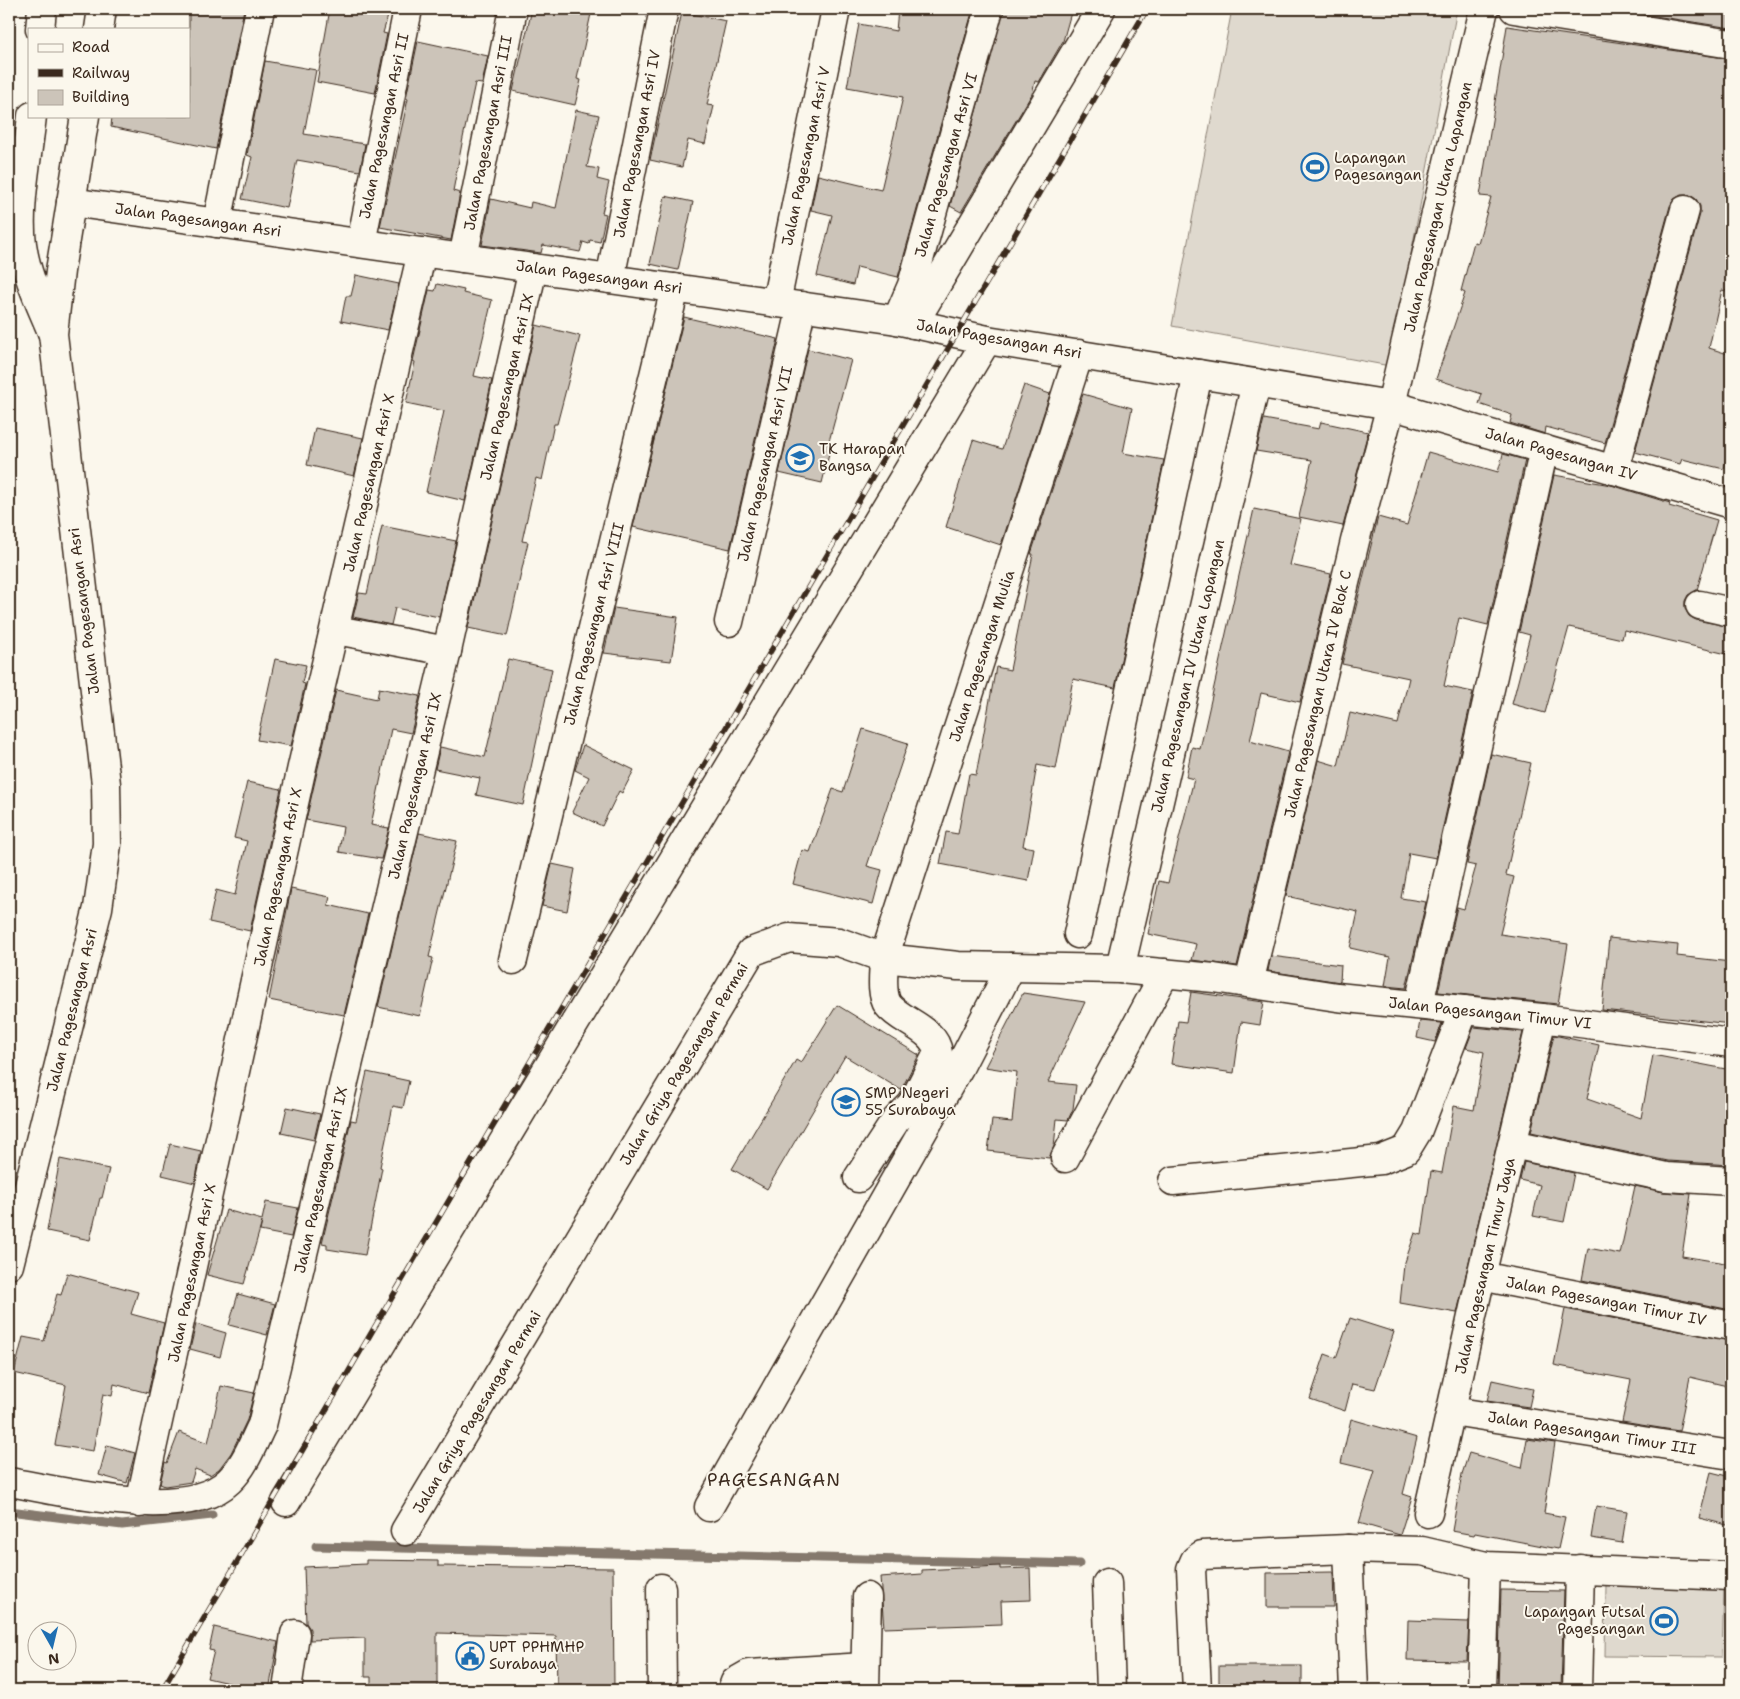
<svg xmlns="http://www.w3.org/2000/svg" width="1740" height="1699" viewBox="0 0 1740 1699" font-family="'Shantell Sans',sans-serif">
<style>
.pitch{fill:#dfd9ce;stroke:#8d8276}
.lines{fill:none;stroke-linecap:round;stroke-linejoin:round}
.stream{stroke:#85796d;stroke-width:9}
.building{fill:#ccc4b9;stroke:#3b2a1e}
.minor-casing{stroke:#3b2a1e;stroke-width:31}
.minor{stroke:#fbf7ec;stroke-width:28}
.rail-casing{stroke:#3b2a1e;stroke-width:5.5}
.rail{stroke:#fbf7ec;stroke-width:4;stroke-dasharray:11;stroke-linecap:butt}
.labels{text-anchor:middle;stroke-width:4;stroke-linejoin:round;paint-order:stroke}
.street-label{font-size:15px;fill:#3b2a1e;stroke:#fbf7ec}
.poi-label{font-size:15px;fill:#3b2a1e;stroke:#fbf7ec;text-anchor:start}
.quarter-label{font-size:18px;letter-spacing:1px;fill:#3b2a1e;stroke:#fbf7ec}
</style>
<rect width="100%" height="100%" fill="#fbf7ec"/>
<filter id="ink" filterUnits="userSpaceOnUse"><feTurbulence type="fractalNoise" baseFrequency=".02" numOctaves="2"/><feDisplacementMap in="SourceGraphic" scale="10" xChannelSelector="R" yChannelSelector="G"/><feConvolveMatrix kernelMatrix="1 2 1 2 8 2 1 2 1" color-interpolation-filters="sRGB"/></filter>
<g filter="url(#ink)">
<g class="pitch">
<path d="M 1232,9 L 1457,9 L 1390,366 L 1172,326 Z"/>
<path d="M 1606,1584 L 1724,1586 L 1722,1657 L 1605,1656 Z"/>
</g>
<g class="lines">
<g class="stream">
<path d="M 9,1511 L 122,1525 L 212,1515"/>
<path d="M 316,1546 L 1079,1564"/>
</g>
</g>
<g class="building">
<path d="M 189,9 L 244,9 L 216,149 L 111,127 L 112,116 L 189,116 Z"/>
<path d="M 330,9 L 390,9 L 383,33 L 387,34 L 375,93 L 317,82 Z"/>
<path d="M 532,9 L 592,9 L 577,79 L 581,80 L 575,105 L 513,91 Z"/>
<path d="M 898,9 L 973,9 L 898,277 L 857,267 L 853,285 L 817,276 L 832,215 L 811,210 L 818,175 L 881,190 L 903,97 L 847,87 L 859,24 L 896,31 Z"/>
<path d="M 1004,9 L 1072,9 L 1063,41 L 1039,82 L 1035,81 L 1032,94 L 961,212 L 950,206 Z"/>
<path d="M 1611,9 L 1731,9 L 1731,28 Z"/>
<path d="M 682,12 L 726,21 L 707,105 L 714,106 L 705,144 L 688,140 L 682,167 L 650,160 Z"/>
<path d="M 1507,26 L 1731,59 L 1731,292 L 1722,290 L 1709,348 L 1731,355 L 1731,438 L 1724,469 L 1682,459 L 1680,464 L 1635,452 L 1700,214 L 1700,206 L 1696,199 L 1690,195 L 1681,195 L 1674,199 L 1670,206 L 1605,443 L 1546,427 L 1545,434 L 1510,423 L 1512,415 L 1479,404 L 1482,394 L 1436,379 L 1465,293 L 1461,291 L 1474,242 L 1478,243 L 1491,197 L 1480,196 Z"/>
<path d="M 418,41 L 488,56 L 482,84 L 475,83 L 463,138 L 453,191 L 460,193 L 451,240 L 380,227 L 408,99 L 406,98 Z"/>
<path d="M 265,61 L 316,70 L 304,134 L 365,144 L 360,171 L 297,160 L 287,208 L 242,199 L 252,157 L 247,155 Z"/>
<path d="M 576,110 L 599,115 L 587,167 L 599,169 L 597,179 L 609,182 L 602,213 L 606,214 L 600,242 L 590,240 L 589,244 L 583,242 L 580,252 L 543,245 L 541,253 L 482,245 L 491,199 L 530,208 L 531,202 L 556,208 Z"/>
<path d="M 665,196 L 693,202 L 678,270 L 650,264 Z"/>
<path d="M 356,275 L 399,284 L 388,330 L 341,321 L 346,296 L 351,296 Z"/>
<path d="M 437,284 L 464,290 L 463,293 L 492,300 L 474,376 L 492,380 L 465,501 L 426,492 L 444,411 L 406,403 L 415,362 L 413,361 L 429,290 L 435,291 Z"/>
<path d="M 684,317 L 778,339 L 730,549 L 633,527 Z"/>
<path d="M 536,325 L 580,336 L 557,424 L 554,424 L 542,480 L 536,478 L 522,541 L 528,542 L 507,636 L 468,628 Z"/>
<path d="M 808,349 L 851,360 L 828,445 L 831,446 L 822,483 L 779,473 Z"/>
<path d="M 1024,385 L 1050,394 L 1001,545 L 946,527 L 973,440 L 1002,449 Z"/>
<path d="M 1083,394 L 1132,408 L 1123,453 L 1164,460 L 1115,688 L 1073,679 L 1056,769 L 1037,765 L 1023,846 L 1034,848 L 1028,881 L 940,864 L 946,832 L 958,834 L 969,774 L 976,775 L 996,667 L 1010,670 L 1033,554 L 1031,554 Z"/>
<path d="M 1264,419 L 1319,429 L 1321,422 L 1368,432 L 1343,526 L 1299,517 L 1312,460 L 1256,451 Z"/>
<path d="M 315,428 L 363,438 L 354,476 L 307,465 Z"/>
<path d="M 1428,452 L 1498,472 L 1503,454 L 1525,460 L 1488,625 L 1459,618 L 1444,686 L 1473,692 L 1436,858 L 1409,853 L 1401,898 L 1426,902 L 1406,988 L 1385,986 L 1390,957 L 1350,948 L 1358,912 L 1286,896 L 1318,760 L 1338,766 L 1350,713 L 1398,724 L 1409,678 L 1342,664 L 1378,517 L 1407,525 Z"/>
<path d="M 1554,475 L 1611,485 L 1670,503 L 1669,506 L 1717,520 L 1697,590 L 1688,595 L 1685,601 L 1685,609 L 1689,616 L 1696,620 L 1731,627 L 1731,655 L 1624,630 L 1622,639 L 1569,627 L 1545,713 L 1512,704 L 1530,635 L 1519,632 Z"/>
<path d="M 1254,509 L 1301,519 L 1290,565 L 1331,574 L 1300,702 L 1261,693 L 1250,741 L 1288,752 L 1237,966 L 1192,960 L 1196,944 L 1148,934 L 1159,881 L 1168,883 L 1194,779 L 1186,777 L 1192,747 L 1200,749 Z"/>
<path d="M 382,526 L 456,541 L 439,617 L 395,608 L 391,625 L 353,617 L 359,593 L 367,594 Z"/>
<path d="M 614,608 L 678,617 L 671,661 L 604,653 Z"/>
<path d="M 275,659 L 306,665 L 302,683 L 305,684 L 291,746 L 257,740 Z"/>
<path d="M 508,659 L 552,669 L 523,805 L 476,795 L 480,778 L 435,769 L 440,747 L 485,757 Z"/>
<path d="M 379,688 L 420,696 L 411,733 L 391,729 L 371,825 L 389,828 L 381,859 L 339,852 L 343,827 L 306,820 L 336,690 L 377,699 Z"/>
<path d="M 863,729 L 908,743 L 867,866 L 882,870 L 873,904 L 793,884 L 802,850 L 810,852 L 833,789 L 843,792 Z"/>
<path d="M 583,745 L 634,770 L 622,793 L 619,791 L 602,826 L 572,812 L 589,777 L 575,770 Z"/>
<path d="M 1491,754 L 1531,763 L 1506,875 L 1514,877 L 1500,934 L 1568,944 L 1558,1004 L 1438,992 L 1457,907 L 1464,909 L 1476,866 L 1467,864 Z"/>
<path d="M 247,782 L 281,789 L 250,931 L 209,922 L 216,890 L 235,895 L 247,841 L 234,838 Z"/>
<path d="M 419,833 L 457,841 L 429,957 L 433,958 L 420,1016 L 378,1007 Z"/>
<path d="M 552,864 L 575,869 L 567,911 L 542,906 Z"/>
<path d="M 291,889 L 330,897 L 328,905 L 368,914 L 344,1015 L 269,1000 Z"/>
<path d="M 1609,938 L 1678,945 L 1677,956 L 1731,962 L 1731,1024 L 1602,1010 Z"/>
<path d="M 1271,956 L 1341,965 L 1340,982 L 1268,971 Z"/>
<path d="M 1191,992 L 1264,1002 L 1260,1025 L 1241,1022 L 1234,1073 L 1171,1064 L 1178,1021 L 1186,1022 Z"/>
<path d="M 1023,993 L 1085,1002 L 1048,1082 L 1076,1085 L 1073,1109 L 1068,1120 L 1057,1119 L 1054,1146 L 1049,1158 L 988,1151 L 992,1120 L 1012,1122 L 1017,1072 L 985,1067 Z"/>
<path d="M 837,1005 L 919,1055 L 901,1090 L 845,1056 L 767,1189 L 732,1169 L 796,1060 L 801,1063 Z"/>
<path d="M 1420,1021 L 1442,1023 L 1435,1042 L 1417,1038 Z"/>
<path d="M 1474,1027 L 1523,1032 L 1457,1313 L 1400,1303 L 1404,1265 L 1415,1233 L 1422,1235 L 1431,1171 L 1442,1173 L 1454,1106 L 1474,1110 L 1484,1052 L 1466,1048 Z"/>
<path d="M 1554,1035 L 1599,1045 L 1587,1099 L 1641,1118 L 1653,1055 L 1731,1070 L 1731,1165 L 1668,1161 L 1531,1132 Z"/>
<path d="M 367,1072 L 409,1081 L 403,1108 L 393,1106 L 380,1167 L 382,1168 L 365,1255 L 327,1249 L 327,1244 L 322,1243 L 351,1120 L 356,1121 Z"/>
<path d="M 287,1107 L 320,1114 L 314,1140 L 281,1133 Z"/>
<path d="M 170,1144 L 201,1151 L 195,1183 L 162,1175 Z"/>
<path d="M 60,1159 L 109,1169 L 102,1198 L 100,1198 L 90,1240 L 47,1231 Z"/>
<path d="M 1524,1162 L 1574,1173 L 1564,1222 L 1533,1216 L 1540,1185 L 1520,1180 Z"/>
<path d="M 1635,1186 L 1663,1192 L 1691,1194 L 1682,1256 L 1731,1264 L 1731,1310 L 1582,1280 L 1588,1248 L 1620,1254 Z"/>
<path d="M 266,1202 L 298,1208 L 291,1237 L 260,1231 L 262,1222 L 244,1284 L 207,1275 L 226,1210 L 262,1220 Z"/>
<path d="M 67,1273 L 138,1292 L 131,1314 L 164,1323 L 148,1393 L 114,1384 L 112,1396 L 103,1394 L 93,1451 L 55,1445 L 66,1385 L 14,1373 L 23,1337 L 44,1341 L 57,1294 L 61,1295 Z"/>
<path d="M 238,1294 L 275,1304 L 267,1335 L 229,1325 Z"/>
<path d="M 1565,1309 L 1731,1341 L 1731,1387 L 1690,1377 L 1679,1431 L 1622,1422 L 1631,1380 L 1554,1365 Z"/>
<path d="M 1350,1318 L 1394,1332 L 1375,1389 L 1352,1384 L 1345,1411 L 1310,1399 L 1325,1354 L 1336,1358 Z"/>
<path d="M 196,1324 L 226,1333 L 220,1357 L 190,1349 Z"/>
<path d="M 1492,1380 L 1533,1389 L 1529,1407 L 1487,1401 Z"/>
<path d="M 221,1386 L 254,1393 L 247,1420 L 231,1453 L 219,1469 L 210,1475 L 195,1469 L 191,1482 L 165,1486 L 160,1484 L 165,1462 L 167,1463 L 179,1432 L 208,1443 Z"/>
<path d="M 1351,1419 L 1417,1438 L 1403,1494 L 1412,1497 L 1400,1535 L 1359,1523 L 1375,1471 L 1341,1463 Z"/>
<path d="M 1527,1439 L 1555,1443 L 1544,1513 L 1565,1517 L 1558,1549 L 1475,1533 L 1474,1535 L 1452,1531 L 1462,1474 L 1469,1453 L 1522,1468 Z"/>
<path d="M 107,1445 L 135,1453 L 127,1483 L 99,1475 Z"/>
<path d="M 1711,1472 L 1731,1477 L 1731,1526 L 1699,1518 Z"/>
<path d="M 1596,1506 L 1627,1511 L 1622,1543 L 1591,1538 Z"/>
<path d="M 366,1560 L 438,1561 L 438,1566 L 613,1568 L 614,1690 L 557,1690 L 556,1636 L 437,1633 L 437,1690 L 371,1690 L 371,1677 L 365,1677 L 365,1638 L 310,1640 L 310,1629 L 306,1623 L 304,1567 L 366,1564 Z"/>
<path d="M 1000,1566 L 1000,1569 L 1030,1568 L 1031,1600 L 1001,1601 L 1002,1624 L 884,1628 L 880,1577 L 922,1574 L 922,1570 Z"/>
<path d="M 1333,1572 L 1334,1607 L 1267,1607 L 1267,1573 Z"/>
<path d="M 1501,1590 L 1564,1591 L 1561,1690 L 1498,1690 Z"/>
<path d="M 1408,1620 L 1469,1622 L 1467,1661 L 1407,1660 Z"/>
<path d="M 214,1627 L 278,1642 L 269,1690 L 258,1690 L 207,1678 L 214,1651 L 209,1650 Z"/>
<rect x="1219" y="1666" width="83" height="24"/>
</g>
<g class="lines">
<g class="minor-casing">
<g id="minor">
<path d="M 1514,9 L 1731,44"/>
<path d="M 40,29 L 42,9"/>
<path d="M 99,29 L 102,9"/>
<path d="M 32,116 C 28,154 17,207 22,244 C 26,275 40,303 52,332"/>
<path d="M 71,202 L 897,320 L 987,340 L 1391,405 L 1731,504"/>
<path d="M 217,223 L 260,9"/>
<path d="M 361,243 L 408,9"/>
<path d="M 463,258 L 513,9"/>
<path d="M 610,279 L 664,9"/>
<path d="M 776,303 L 836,9"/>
<path d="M 897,320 L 912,285 L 989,9"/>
<path d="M 913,324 L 1101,9"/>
<path d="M 1614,470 L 1685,210"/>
<path d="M 1700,605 L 1731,612"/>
<path d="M 729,622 L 802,306"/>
<path d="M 336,630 L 447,651"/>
<path d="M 1078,934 L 1198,374"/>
<path d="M 513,960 L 675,288"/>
<path d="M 1120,969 L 1256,383"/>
<path d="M 1249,983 L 1355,541 L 1391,405 L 1484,9"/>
<path d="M 1419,1004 L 1544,449"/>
<path d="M 1513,1144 L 1666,1177 L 1731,1181"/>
<path d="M 1065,1158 L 1165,973"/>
<path d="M 858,1178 L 896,1120 L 912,1104 L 938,1053 C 936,1029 901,1022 888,1005 C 880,993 884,971 884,958 L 1079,354"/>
<path d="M 1173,1181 L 1381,1160 L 1406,1150 L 1417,1132 L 1464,1010"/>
<path d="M 9,1265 L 98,908 L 107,844 L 106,784 L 53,334 L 60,271 L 85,116"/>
<path d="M 1481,1276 L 1731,1326"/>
<path d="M 1452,1411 L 1731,1455"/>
<path d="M 9,1482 C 63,1491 186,1523 229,1481 C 245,1466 253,1443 262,1425 L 447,651 L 533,268"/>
<path d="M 286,1502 L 987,340"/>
<path d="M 140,1503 L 302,767 L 422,252"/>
<path d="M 709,1507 L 960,1066 L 1011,967"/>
<path d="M 1428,1513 L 1481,1276 L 1542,1018"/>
<path d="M 405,1531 L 751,952 L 789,938 L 839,942 L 884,958 L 958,966 L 1120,969 L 1214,978 L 1337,997 L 1542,1018 L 1731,1043"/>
<path d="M 1348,1549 L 1354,1690"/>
<path d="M 1107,1583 L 1111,1690"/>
<path d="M 661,1588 L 662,1690"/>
<path d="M 287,1690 L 295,1634"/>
<path d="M 732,1690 L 735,1682 L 749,1674 L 865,1667"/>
<path d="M 865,1690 L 867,1597"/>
<path d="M 1197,1690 L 1191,1569 L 1195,1560 L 1202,1555 L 1348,1549 L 1422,1551 L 1486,1566 L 1731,1576"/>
<path d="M 1482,1690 L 1486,1566"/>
<path d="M 1577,1690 L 1580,1569"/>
</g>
</g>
<use href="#minor" class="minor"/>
<g class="rail-casing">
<path id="rail" d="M 162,1690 L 1147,9"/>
</g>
<use href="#rail" class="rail"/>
</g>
</g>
<defs>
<g id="stadium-ring" transform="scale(1.4375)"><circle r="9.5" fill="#fbf7ec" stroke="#1f6fb2" stroke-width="1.5"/><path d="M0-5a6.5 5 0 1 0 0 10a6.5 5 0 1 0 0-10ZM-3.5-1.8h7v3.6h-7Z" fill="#1f6fb2"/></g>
<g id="school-ring" transform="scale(1.4375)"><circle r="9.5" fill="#fbf7ec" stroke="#1f6fb2" stroke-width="1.5"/><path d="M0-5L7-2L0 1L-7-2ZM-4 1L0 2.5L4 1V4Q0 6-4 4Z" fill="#1f6fb2"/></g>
<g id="civic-ring" transform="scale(1.4375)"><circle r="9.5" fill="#fbf7ec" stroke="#1f6fb2" stroke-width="1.5"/><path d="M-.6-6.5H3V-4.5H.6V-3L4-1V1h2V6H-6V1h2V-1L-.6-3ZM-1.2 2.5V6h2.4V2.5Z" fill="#1f6fb2"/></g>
</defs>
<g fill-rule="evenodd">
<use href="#stadium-ring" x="1315" y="167"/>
<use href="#school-ring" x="800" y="458"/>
<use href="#school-ring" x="846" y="1102"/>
<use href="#stadium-ring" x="1664" y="1621"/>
<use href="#civic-ring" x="470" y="1656"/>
</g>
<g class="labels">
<g class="street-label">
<text transform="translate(384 126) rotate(-78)" y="5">Jalan Pagesangan Asri II</text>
<text transform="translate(488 133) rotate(-79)" y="5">Jalan Pagesangan Asri III</text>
<text transform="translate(637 144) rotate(-79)" y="5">Jalan Pagesangan Asri IV</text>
<text transform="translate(806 156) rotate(-78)" y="5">Jalan Pagesangan Asri V</text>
<text transform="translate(946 165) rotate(-74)" y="5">Jalan Pagesangan Asri VI</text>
<text transform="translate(1438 207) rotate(-77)" y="5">Jalan Pagesangan Utara Lapangan</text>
<text transform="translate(198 220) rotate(8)" y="5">Jalan Pagesangan Asri</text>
<text transform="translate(599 277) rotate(8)" y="5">Jalan Pagesangan Asri</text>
<text transform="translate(999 339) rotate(10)" y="5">Jalan Pagesangan Asri</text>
<text transform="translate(507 387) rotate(-77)" y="5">Jalan Pagesangan Asri IX</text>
<text transform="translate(1561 454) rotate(16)" y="5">Jalan Pagesangan IV</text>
<text transform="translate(765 464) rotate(-77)" y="5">Jalan Pagesangan Asri VII</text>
<text transform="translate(369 483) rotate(-77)" y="5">Jalan Pagesangan Asri X</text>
<text transform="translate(84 611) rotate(-97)" y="5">Jalan Pagesangan Asri</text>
<text transform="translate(594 624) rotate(-76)" y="5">Jalan Pagesangan Asri VIII</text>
<text transform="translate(982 656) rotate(-72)" y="5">Jalan Pagesangan Mulia</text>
<text transform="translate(1188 676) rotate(-77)" y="5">Jalan Pagesangan IV Utara Lapangan</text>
<text transform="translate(1318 694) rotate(-77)" y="5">Jalan Pagesangan Utara IV Blok C</text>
<text transform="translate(415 786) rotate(-77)" y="5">Jalan Pagesangan Asri IX</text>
<text transform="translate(278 877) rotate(-78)" y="5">Jalan Pagesangan Asri X</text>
<text transform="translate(72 1010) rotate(-76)" y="5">Jalan Pagesangan Asri</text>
<text transform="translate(1490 1013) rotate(6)" y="5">Jalan Pagesangan Timur VI</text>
<text transform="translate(684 1064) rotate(-59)" y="5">Jalan Griya Pagesangan Permai</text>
<text transform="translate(321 1180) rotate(-77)" y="5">Jalan Pagesangan Asri IX</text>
<text transform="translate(1485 1266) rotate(-77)" y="5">Jalan Pagesangan Timur Jaya</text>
<text transform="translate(192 1273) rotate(-78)" y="5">Jalan Pagesangan Asri X</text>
<text transform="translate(1606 1301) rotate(11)" y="5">Jalan Pagesangan Timur IV</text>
<text transform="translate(477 1412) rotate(-59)" y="5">Jalan Griya Pagesangan Permai</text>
<text transform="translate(1592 1433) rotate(9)" y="5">Jalan Pagesangan Timur III</text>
</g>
<g class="poi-label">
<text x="1334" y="163">Lapangan<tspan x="1334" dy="17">Pagesangan</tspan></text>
<text x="819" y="454">TK Harapan<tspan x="819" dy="17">Bangsa</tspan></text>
<text x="865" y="1098">SMP Negeri<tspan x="865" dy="17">55 Surabaya</tspan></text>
<text x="1645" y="1617" text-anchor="end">Lapangan Futsal<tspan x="1645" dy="17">Pagesangan</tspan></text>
<text x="489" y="1652">UPT PPHMHP<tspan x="489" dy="17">Surabaya</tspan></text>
</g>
<g class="quarter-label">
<text x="774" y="1486">PAGESANGAN</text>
</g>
</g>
<rect width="1740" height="1699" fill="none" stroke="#fbf7ec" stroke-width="30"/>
<rect x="15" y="15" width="1710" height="1669" fill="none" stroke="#3b2a1e" stroke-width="2" filter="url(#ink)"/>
<rect x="28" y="28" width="162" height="90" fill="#fbf7ec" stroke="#aea59a"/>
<rect x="38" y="44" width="25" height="8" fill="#fbf7ec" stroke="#aea59a"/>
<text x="72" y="52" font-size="15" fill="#3b2a1e">Road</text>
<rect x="38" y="69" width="25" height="8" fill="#3b2a1e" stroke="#aea59a"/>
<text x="72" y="78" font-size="15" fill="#3b2a1e">Railway</text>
<rect x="38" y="90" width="25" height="15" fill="#ccc4b9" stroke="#aea59a"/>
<text x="72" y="102" font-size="15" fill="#3b2a1e">Building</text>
<g transform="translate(52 1646) rotate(172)"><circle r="24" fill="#fbf7ec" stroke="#aea59a"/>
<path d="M0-4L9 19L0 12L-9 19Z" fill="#1f6fb2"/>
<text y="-8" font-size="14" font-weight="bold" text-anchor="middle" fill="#3b2a1e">N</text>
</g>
</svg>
